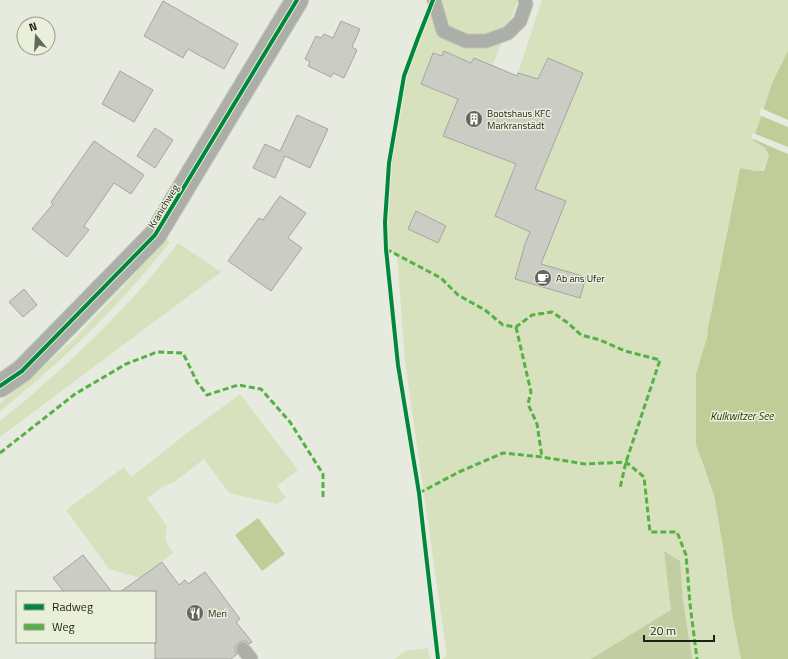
<svg xmlns="http://www.w3.org/2000/svg" width="788" height="659" viewBox="0 0 788 659" font-family="'Titillium Web',sans-serif">
<style>
.green{fill:#d8e1be}
.forest{fill:#c2cda2}
.water{fill:#c0cd99}
.pier{fill:#e7eade}
.building{fill:#cbcdc4;stroke:#a4a79e}
.lines{fill:none;stroke-linecap:round;stroke-linejoin:round}
.service-casing{stroke:#c2c5bb;stroke-width:15}
.minor-casing{stroke:#c2c5bb;stroke-width:24}
.service{stroke:#acaea8;stroke-width:13}
.minor{stroke:#acaea8;stroke-width:22}
.quiet{stroke:#55b145;stroke-width:3;stroke-dasharray:6 3;stroke-linecap:butt}
.cycleway-casing{stroke:#e9efd9;stroke-width:6}
.cycleway{stroke:#00873e;stroke-width:4}
.labels{text-anchor:middle;stroke-width:3;stroke-linejoin:round;paint-order:stroke}
.poi-label{font-size:10px;fill:#1e2018;stroke:#e9efd9;text-anchor:start}
.street-label{font-size:10px;fill:#1e2018;stroke:#e9efd9}
.water-label{font-size:11px;font-style:italic;fill:#2d3700;stroke:#e9efd9}
</style>
<rect width="100%" height="100%" fill="#e7eade"/>
<g class="green">
<path d="M 433,0 L 518,0 L 493,65 L 517,76 L 542,0 L 788,0 L 788,51 L 773,81 L 765,148 L 769,155 L 763,171 L 756,171 L 740,168 L 708,328 L 707,338 L 700,458 L 714,495 L 723,547 L 733,619 L 741,659 L 442,659 L 447,655 L 405,362 L 397,255 L 386,249 L 385,222 L 389,163 L 404,76 L 418,38 Z"/>
<path d="M 165,238 L 170,242 C 120,305 63,361 0,411 L 0,403 L 39,371 L 75,338 L 124,286 Z"/>
<path d="M 178,243 L 221,272 L 0,437 L 0,421 C 49,382 95,339 138,292 C 152,277 165,259 178,243 Z"/>
<path d="M 240,394 L 298,470 L 277,486 L 286,498 L 277,504 L 229,493 L 204,459 L 173,483 L 164,486 L 147,498 L 167,526 C 164,538 166,543 173,553 L 140,578 L 109,569 L 66,510 L 124,467 L 131,477 L 186,434 Z"/>
<path d="M 428,648 L 430,659 L 394,659 L 406,651 Z"/>
</g>
<path class="forest" d="M 664,551 L 680,561 L 683,601 L 692,659 L 591,659 L 671,610 Z"/>
<g class="water">
<path d="M 788,51 L 788,659 L 741,659 L 733,619 L 723,547 L 714,495 L 696,445 L 696,374 L 707,338 L 708,328 L 740,168 L 756,171 L 764,171 L 769,155 L 765,148 L 753,140 L 773,81 Z"/>
<path d="M 258,518 L 285,554 L 262,571 L 235,535 Z"/>
</g>
<g class="pier">
<path d="M 761,108 L 788,120 L 788,127 L 759,115 Z"/>
<path d="M 753,133 L 788,147 L 788,154 L 751,138 Z"/>
</g>
<g class="building">
<path d="M 163,1 L 238,44 L 224,69 L 188,49 L 183,58 L 144,36 Z"/>
<path d="M 341,21 L 360,29 L 352,47 L 357,50 L 344,78 L 333,73 L 331,77 L 308,66 L 310,62 L 305,59 L 316,36 L 321,38 L 324,34 L 333,38 Z"/>
<path d="M 444,51 L 471,63 L 474,58 L 517,76 L 518,73 L 538,79 L 548,58 L 583,73 L 535,189 L 566,201 L 541,264 L 586,277 L 580,298 L 515,279 L 525,244 L 530,232 L 495,216 L 516,164 L 443,136 L 458,99 L 421,84 L 433,53 L 442,56 Z"/>
<path d="M 120,71 L 153,90 L 134,122 L 102,104 Z"/>
<path d="M 297,115 L 328,129 L 310,168 L 285,156 L 275,178 L 253,168 L 265,144 L 280,151 Z"/>
<path d="M 155,128 L 173,140 L 155,168 L 137,156 Z"/>
<path d="M 94,141 L 144,175 L 131,194 L 114,183 L 84,226 L 89,230 L 67,257 L 32,229 L 53,204 L 51,202 Z"/>
<path d="M 280,196 L 306,213 L 288,238 L 302,248 L 271,291 L 228,261 L 259,218 L 263,220 Z"/>
<path d="M 416,211 L 446,226 L 438,243 L 408,229 Z"/>
<path d="M 24,289 L 37,305 L 23,317 L 9,302 Z"/>
<path d="M 83,555 L 112,592 L 64,592 L 53,578 Z"/>
<path d="M 162,562 L 179,585 L 185,580 L 188,584 L 205,572 L 240,619 L 236,622 L 252,642 L 249,644 L 246,641 L 242,641 L 238,643 L 235,646 L 235,651 L 237,654 L 231,659 L 155,659 L 155,592 L 120,592 Z"/>
</g>
<g class="lines">
<g class="service-casing">
<g id="service">
<path d="M 434,0 L 443,31 L 466,41 L 486,41 L 508,33 L 520,21 L 526,4 L 525,0"/>
<path d="M 243,649 L 251,659"/>
</g>
</g>
<g class="minor-casing">
<path id="minor" d="M 0,386 L 22,371 L 155,235 L 297,0"/>
</g>
<use href="#service" class="service"/>
<use href="#minor" class="minor"/>
<g class="quiet">
<path d="M 386,249 L 441,278 L 458,295 L 485,310 L 503,325 L 516,327 L 532,315 L 552,312 L 568,323 L 581,335 L 600,340 L 625,351 L 660,360 L 626,462 L 620,488"/>
<path d="M 516,327 L 531,392 L 528,404 L 537,424 L 542,457"/>
<path d="M 0,453 L 75,394 L 126,364 L 157,352 L 183,353 L 197,382 L 207,395 L 238,385 L 261,389 L 290,422 L 323,474 L 323,500"/>
<path d="M 419,493 L 459,472 L 503,453 L 542,457 L 585,464 L 626,462 L 644,477 L 650,532 L 677,532 L 686,555 L 690,604 L 697,659"/>
</g>
<g class="cycleway-casing">
<g id="cycleway">
<path d="M 433,0 L 418,38 L 404,76 L 389,163 L 385,222 L 386,249 L 398,365 L 419,493 L 438,659"/>
<path d="M 0,386 L 22,371 L 155,235 L 297,0"/>
</g>
</g>
<use href="#cycleway" class="cycleway"/>
</g>
<defs>
<g id="building-disc" transform="scale(0.9)"><circle r="9.5" fill="#64675d" stroke="#e9efd9"/><path d="M-4-6H4V6H1V3H-1V6H-4ZM-2.5-4.3h1.7v1.8h-1.7ZM.8-4.3h1.7v1.8H.8ZM-2.5-1h1.7V.8h-1.7ZM.8-1h1.7V.8H.8Z" fill="#fff"/></g>
<g id="cafe-disc" transform="scale(0.9)"><circle r="9.5" fill="#64675d" stroke="#e9efd9"/><path d="M-5.5-4.5H6V0H3Q3 3.5 0 3.5H-2.5Q-5.5 3.5-5.5 0ZM3-3.2v2h1.7v-2ZM-6 4.5H4V6H-6Z" fill="#fff"/></g>
<g id="restaurant-disc" transform="scale(0.9)"><circle r="9.5" fill="#64675d" stroke="#e9efd9"/><path d="M-5-6h1v4h1v-4h1v4h1v-4h1v5L-1.5 .5V6h-2V.5L-5-1ZM5-6V6H3V1.5H1.5Q1.5-4 5-6Z" fill="#fff"/></g>
</defs>
<g fill-rule="evenodd">
<use href="#building-disc" x="474" y="119"/>
<use href="#cafe-disc" x="543" y="278"/>
<use href="#restaurant-disc" x="195" y="613"/>
</g>
<g class="labels">
<g class="poi-label">
<text x="487" y="117">Bootshaus KFC<tspan x="487" dy="12">Markranstädt</tspan></text>
<text x="556" y="282">Ab ans Ufer</text>
<text x="208" y="617">Meri</text>
</g>
<g class="street-label">
<text transform="translate(163 206) rotate(-59)" y="4">Kranichweg</text>
</g>
<g class="water-label">
<text x="742" y="420">Kulkwitzer See</text>
</g>
</g>
<rect x="16" y="591" width="140" height="52" fill="#e9efd9" stroke="#989c8c"/>
<rect x="24" y="604" width="20" height="6" fill="#00873e" stroke="#989c8c"/>
<text x="52" y="611" font-size="12" fill="#1e2018">Radweg</text>
<rect x="24" y="624" width="20" height="6" fill="#55b145" stroke="#989c8c"/>
<text x="52" y="631" font-size="12" fill="#1e2018">Weg</text>
<g transform="translate(36 36) rotate(342)"><circle r="19" fill="#e9efd9" stroke="#989c8c"/>
<path d="M0-3L7 15L0 10L-7 15Z" fill="#64675d"/>
<text y="-6" font-size="11" font-weight="bold" text-anchor="middle" fill="#1e2018">N</text>
</g>
<path d="M644 635v6h70v-6" fill="none" stroke="#1e2018" stroke-width="2"/>
<text x="650" y="635" font-size="12" fill="#1e2018" stroke="#e9efd9" stroke-width="3" paint-order="stroke">20 m</text>
</svg>
